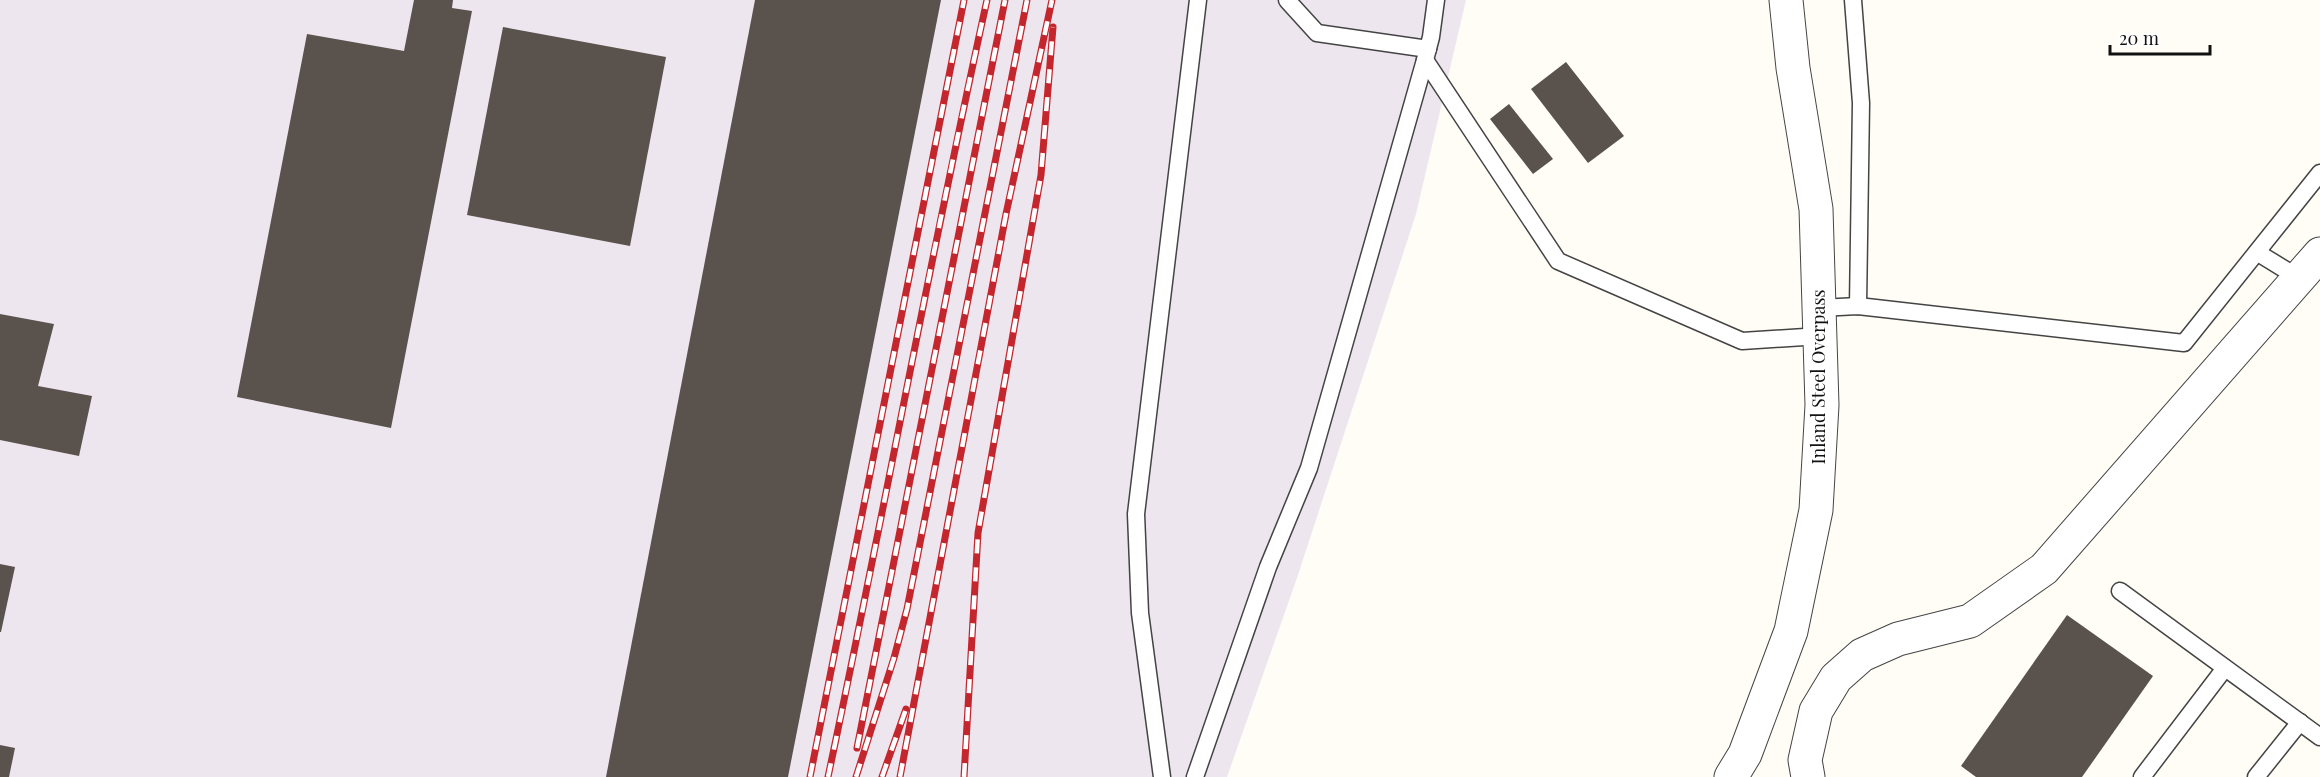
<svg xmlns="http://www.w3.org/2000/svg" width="2320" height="777" viewBox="0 0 2320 777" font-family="'Playfair Display',serif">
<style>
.industrial{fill:#eee6ef}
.building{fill:#5a524d}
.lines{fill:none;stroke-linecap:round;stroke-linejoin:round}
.lane-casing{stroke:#444;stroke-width:19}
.street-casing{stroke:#444;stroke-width:35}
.lane{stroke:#fff;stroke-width:16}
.street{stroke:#fff;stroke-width:33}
.rail-casing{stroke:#c4262e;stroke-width:7}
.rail{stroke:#fff;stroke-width:4.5;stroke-dasharray:14;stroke-linecap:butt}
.labels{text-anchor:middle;stroke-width:6;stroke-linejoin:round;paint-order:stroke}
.street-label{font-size:18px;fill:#111;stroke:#fff}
</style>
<rect width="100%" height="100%" fill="#fffdf5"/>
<path class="industrial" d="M 0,0 L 1466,0 L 1416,214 L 1297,578 L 1227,777 L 0,777 Z"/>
<g class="building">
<path d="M 414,0 L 453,0 L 452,8 L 472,11 L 391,428 L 237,397 L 307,34 L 404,51 Z"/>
<path d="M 755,0 L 941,0 L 788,777 L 606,777 Z"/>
<path d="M 503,27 L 666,57 L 630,246 L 467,215 Z"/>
<path d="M 1566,62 L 1624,136 L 1588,163 L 1531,89 Z"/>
<path d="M 1509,104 L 1553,159 L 1533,174 L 1490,119 Z"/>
<path d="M 0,314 L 54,324 L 38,386 L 92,396 L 79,456 L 0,440 Z"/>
<path d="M 0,564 L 15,567 L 1,632 L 0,632 Z"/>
<path d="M 2067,615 L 2153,676 L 2082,777 L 1976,777 L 1961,766 Z"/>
<path d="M 0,745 L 15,748 L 9,777 L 0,777 Z"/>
</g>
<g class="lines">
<g class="lane-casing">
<g id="lane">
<path d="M 1287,0 L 1317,33 L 1428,49"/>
<path d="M 1853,0 L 1861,103 L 1858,306"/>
<path d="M 1425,60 L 1558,261 L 1742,341 L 1820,336"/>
<path d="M 2258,253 L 2299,278"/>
<path d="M 1820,308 L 1858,306 L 2184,343 L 2320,173"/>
<path d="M 2120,591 L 2320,737"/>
<path d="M 1162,777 L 1140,613 L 1136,514 L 1198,0"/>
<path d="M 1195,777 L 1268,567 L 1309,468 L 1425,60 L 1431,37 L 1436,0"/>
<path d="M 2142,777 L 2225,668"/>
<path d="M 2256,777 L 2300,722"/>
</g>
</g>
<g class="street-casing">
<g id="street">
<path d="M 1731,777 L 1745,754 L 1791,631 L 1816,510 L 1822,405 L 1816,209 L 1793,68 L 1786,0"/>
<path d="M 1808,777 L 1805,760 L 1816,711 L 1836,678 L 1862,655 L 1898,639 L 1970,621 L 2044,569 L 2320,254"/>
</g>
</g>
<use href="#lane" class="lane"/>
<use href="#street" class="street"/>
<g class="rail-casing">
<g id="rail">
<path d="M 857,748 L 1005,0"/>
<path d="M 810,777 L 964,0"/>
<path d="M 828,777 C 883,518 930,258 987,0"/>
<path d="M 856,777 L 894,658 L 907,609 L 1027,0"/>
<path d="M 882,777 L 906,709"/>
<path d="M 900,777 L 1006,214 L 1052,0"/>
<path d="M 964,777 L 978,533 L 1041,175 L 1053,27"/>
</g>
</g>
<use href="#rail" class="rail"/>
</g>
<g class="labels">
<g class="street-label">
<text transform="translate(1819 377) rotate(-90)" y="6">Inland Steel Overpass</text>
</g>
</g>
<path d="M2110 45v9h100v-9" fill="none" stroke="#111111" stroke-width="3"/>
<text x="2119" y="45" font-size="18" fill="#111111" stroke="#ffffff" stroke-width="4.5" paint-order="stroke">20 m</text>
</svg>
